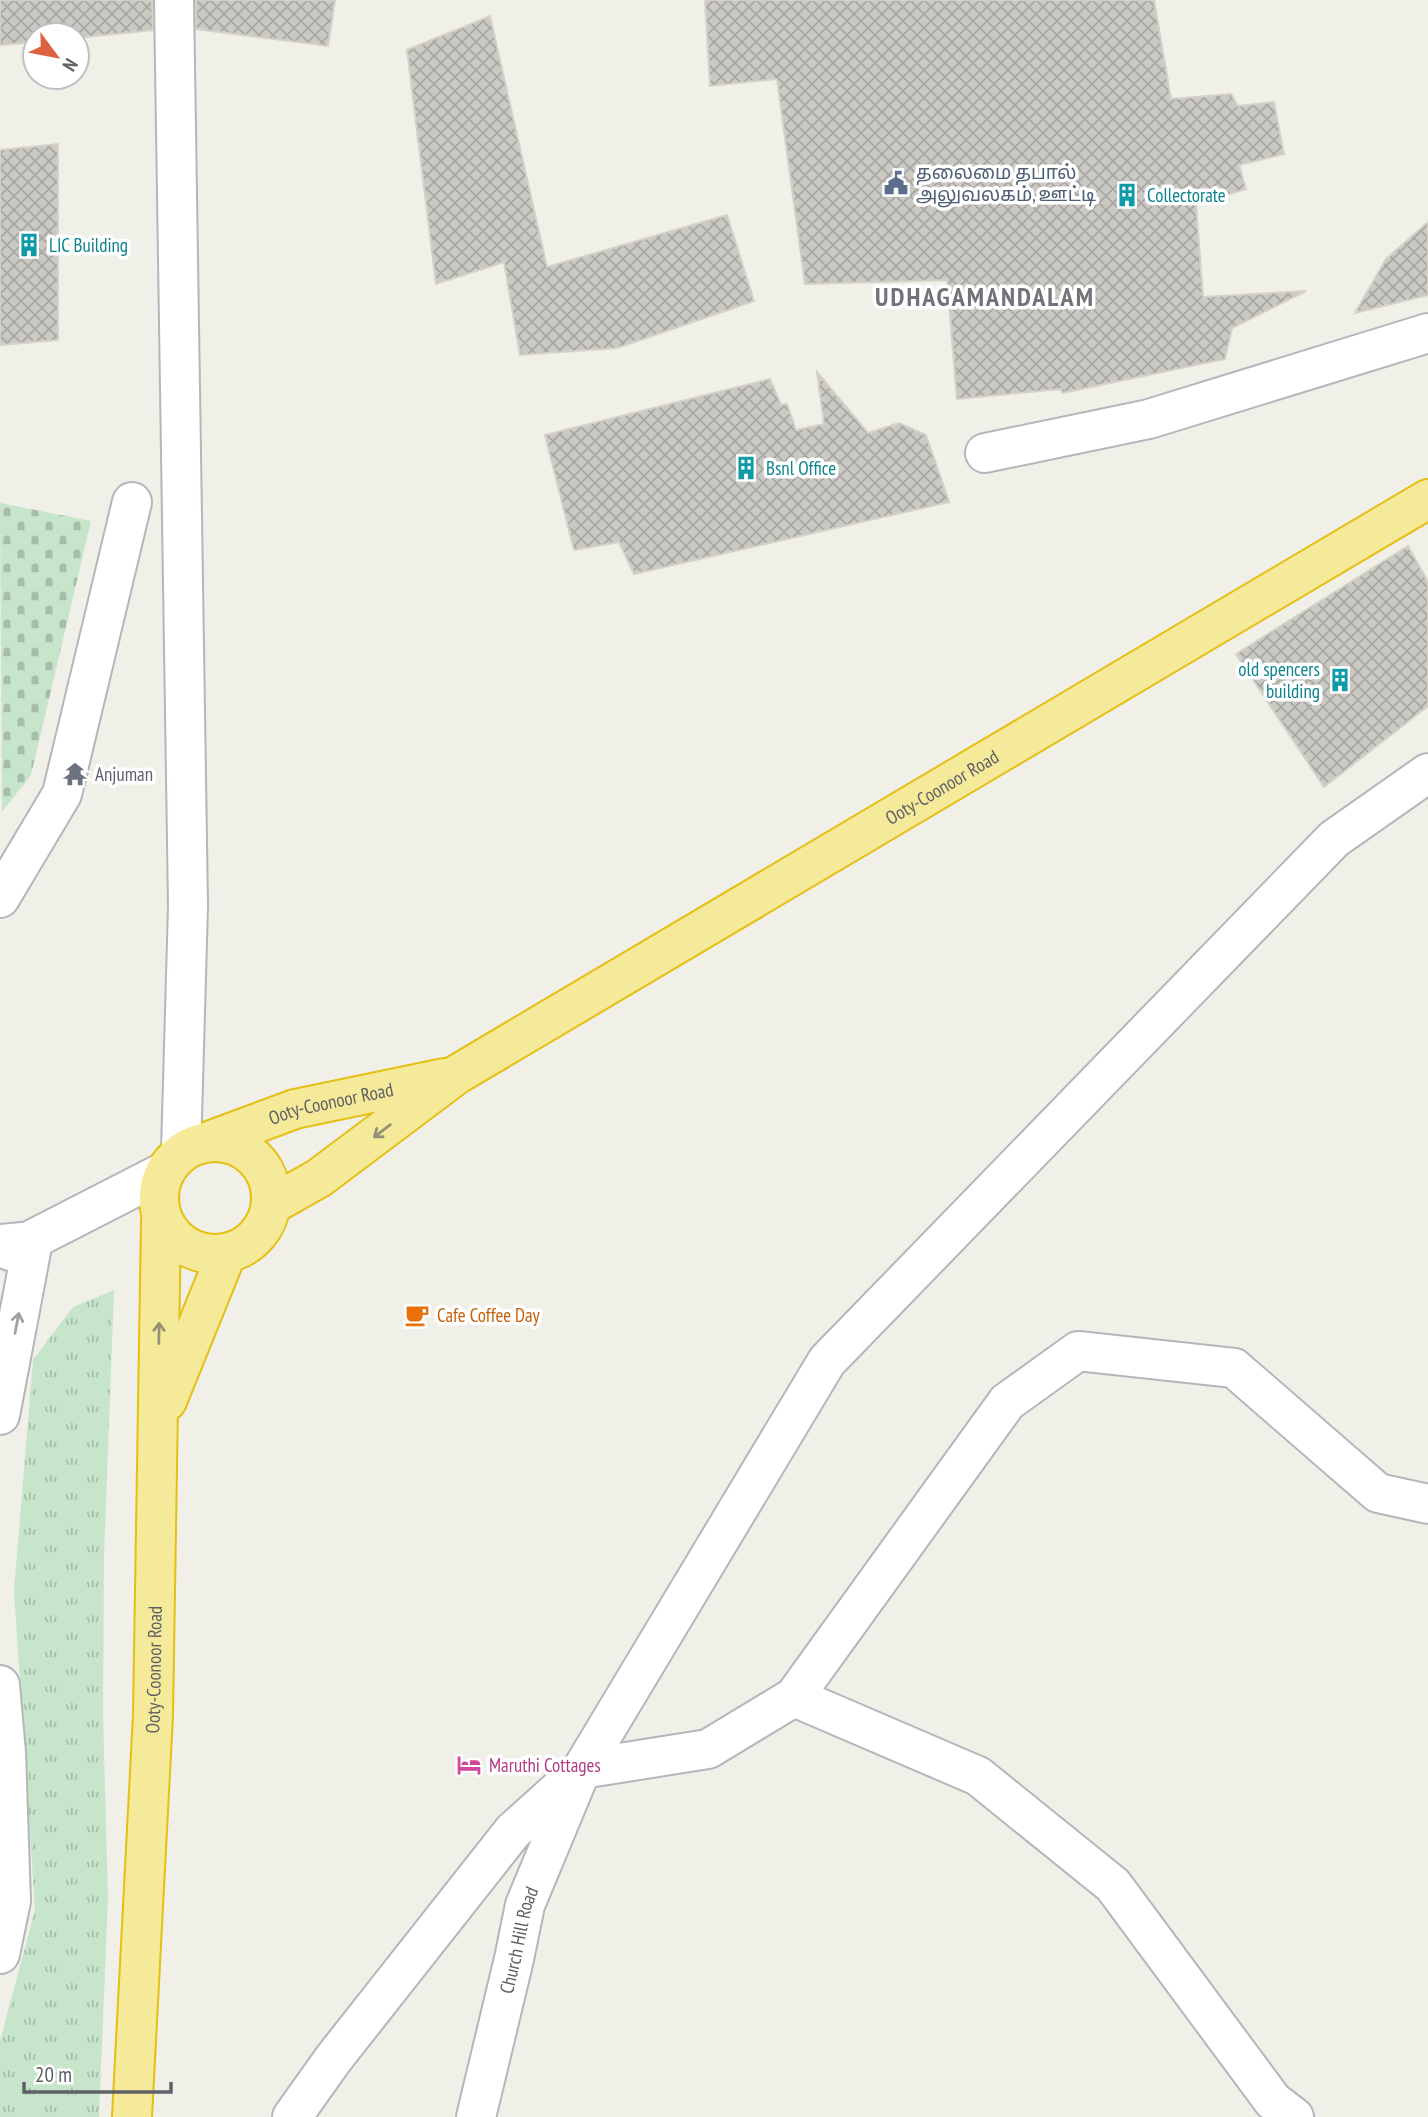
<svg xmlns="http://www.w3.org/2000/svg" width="1428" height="2117" viewBox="0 0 1428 2117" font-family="'PT Sans Narrow','Noto Sans Tamil',sans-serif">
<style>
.cemetery{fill:url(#cemetery-stones)}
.park{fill:url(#park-tufts)}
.building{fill:url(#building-cross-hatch);stroke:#d4d2c6;stroke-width:2}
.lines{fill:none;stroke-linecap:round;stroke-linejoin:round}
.minor-casing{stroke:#b5b6bb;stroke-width:42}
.highway-casing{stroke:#e5bf13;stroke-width:42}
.minor{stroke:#fff;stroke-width:38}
.highway{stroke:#f5ea9a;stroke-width:38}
.oneway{stroke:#949178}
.oneway2{stroke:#9fa0a3}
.labels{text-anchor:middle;stroke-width:7;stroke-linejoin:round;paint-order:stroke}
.service-label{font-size:19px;fill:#4e5e75;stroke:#fff;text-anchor:start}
.culture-label{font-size:19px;fill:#0d838f;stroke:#fff;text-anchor:start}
.worship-label{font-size:19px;fill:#5b616d;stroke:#fff;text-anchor:start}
.street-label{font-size:19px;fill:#5f6166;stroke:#fff}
.food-label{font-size:19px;fill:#c56008;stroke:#fff;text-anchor:start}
.hotel-label{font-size:19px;fill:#b23c85;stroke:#fff;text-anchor:start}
.district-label{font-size:26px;font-weight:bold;letter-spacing:2px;fill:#707378;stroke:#fff}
</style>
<defs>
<pattern id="cemetery-stones" width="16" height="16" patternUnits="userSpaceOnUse" patternTransform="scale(1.75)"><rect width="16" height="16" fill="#c7e5cb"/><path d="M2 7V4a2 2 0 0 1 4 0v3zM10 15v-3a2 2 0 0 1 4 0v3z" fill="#a5bda9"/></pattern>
<pattern id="park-tufts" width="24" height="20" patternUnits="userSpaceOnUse" patternTransform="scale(1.75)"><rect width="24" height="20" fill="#c7e5cb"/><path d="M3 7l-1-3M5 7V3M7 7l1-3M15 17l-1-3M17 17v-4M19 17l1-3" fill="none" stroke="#a5bda9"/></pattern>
<pattern id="building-cross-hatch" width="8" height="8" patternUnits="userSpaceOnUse" patternTransform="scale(1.75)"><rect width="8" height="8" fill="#cbc9c4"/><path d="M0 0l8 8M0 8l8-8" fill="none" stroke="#a8a7a3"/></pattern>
</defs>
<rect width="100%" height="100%" fill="#f0efe8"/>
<path class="cemetery" d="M 0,503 L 91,521 L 31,775 L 2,812 Z"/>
<path class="park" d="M 114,1290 L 104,1556 L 103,1717 L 108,1898 L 99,2117 L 0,2117 L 0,2041 L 35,1910 L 14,1591 L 33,1360 L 73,1307 Z"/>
<g class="building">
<path d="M 0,0 L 152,0 L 153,30 L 77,38 L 77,35 L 35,35 L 35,42 L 0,45 Z"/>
<path d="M 196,0 L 335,0 L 328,46 L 196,29 Z"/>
<path d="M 705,0 L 1154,0 L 1171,99 L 1231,94 L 1238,106 L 1274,102 L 1284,154 L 1239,165 L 1246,189 L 1196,204 L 1203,297 L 1306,291 L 1232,328 L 1225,359 L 1062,393 L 1061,389 L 957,399 L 947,280 L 805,284 L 777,79 L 710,86 Z"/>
<path d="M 490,16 L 547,267 L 727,215 L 754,301 L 617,348 L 520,355 L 504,262 L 436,284 L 407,50 Z"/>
<path d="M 58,144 L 58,340 L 0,345 L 0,150 Z"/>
<path d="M 1428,222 L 1428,295 L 1355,313 L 1386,259 Z"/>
<path d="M 817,372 L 868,433 L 899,423 L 926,435 L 949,502 L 634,574 L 619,542 L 574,550 L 545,435 L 770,379 L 781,405 L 787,404 L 796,430 L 824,424 Z"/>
<path d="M 1408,546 L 1428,582 L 1428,706 L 1324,787 L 1236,654 Z"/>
</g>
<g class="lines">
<g class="minor-casing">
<g id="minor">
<path d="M 174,0 L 188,906 L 181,1152"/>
<path d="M 985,453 L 1149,419 L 1428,333"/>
<path d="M 1428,773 L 1334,839 L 827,1361 L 582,1769 L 708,1749 L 794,1697 L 1007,1402 L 1078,1351 L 1234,1368 L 1378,1493 L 1428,1504"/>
<path d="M 0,898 L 62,794 L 132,502"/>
<path d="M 0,1244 L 33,1241 L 0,1415"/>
<path d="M 10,1251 L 164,1172"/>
<path d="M 0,1685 L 6,1753 L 11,1901 L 0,1954"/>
<path d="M 794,1697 L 978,1776 L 1113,1885 L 1273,2101 L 1294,2117"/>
<path d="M 292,2117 L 334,2058 L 513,1831 L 582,1769"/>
<path id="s1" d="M 476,2117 L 514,1959 L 525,1905 L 577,1780"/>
</g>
</g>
<g class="highway-casing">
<g id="highway">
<path id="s2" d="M 209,1141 L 295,1109 L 444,1078"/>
<circle cx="215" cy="1198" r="56"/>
<path id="s3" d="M 273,1204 L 319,1178 L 456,1075 L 1428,499"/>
<path d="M 167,1401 L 226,1255"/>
<path id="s4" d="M 132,2117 L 153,1715 L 161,1221"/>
</g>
</g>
<use href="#minor" class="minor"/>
<use href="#highway" class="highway"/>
</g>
<defs><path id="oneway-shaft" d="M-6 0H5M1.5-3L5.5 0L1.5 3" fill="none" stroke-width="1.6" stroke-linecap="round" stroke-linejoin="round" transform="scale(1.75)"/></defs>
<g class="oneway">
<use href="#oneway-shaft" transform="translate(382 1131) rotate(143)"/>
<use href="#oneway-shaft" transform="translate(159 1333) rotate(-89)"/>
</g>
<use class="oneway2" href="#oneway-shaft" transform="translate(17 1323) rotate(-79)"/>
<defs>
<g id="civic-bare" transform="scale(1.89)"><path d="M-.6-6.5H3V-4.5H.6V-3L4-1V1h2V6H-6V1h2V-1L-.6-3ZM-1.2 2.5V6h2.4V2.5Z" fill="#5c6f8a" stroke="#fff" stroke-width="2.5" paint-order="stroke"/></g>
<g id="building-bare" transform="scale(1.89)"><path d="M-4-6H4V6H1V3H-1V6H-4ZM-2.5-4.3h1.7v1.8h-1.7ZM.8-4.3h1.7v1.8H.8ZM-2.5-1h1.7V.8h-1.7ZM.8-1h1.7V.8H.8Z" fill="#0f9aa8" stroke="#fff" stroke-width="2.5" paint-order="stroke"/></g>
<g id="temple-bare" transform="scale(1.89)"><path d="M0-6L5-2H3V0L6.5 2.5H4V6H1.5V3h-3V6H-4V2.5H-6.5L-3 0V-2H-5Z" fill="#6b7280" stroke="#fff" stroke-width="2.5" paint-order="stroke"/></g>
<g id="cafe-bare" transform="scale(1.89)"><path d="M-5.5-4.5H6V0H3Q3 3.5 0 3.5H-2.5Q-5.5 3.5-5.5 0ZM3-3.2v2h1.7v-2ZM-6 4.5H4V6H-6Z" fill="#e8710a" stroke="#fff" stroke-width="2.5" paint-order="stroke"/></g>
<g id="hotel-bare" transform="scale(1.89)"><path d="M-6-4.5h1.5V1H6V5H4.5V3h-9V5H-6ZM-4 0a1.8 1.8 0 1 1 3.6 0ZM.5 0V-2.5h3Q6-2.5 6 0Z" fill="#d1479c" stroke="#fff" stroke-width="2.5" paint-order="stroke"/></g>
</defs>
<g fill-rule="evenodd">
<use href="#civic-bare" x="896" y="183"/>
<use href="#building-bare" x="1127" y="195"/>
<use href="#building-bare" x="29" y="245"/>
<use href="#building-bare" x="746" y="468"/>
<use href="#building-bare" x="1340" y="680"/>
<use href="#temple-bare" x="75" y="774"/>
<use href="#cafe-bare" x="417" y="1315"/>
<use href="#hotel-bare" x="469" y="1765"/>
</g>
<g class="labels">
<g class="service-label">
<text x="916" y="179">தலைமை தபால்<tspan x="916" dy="22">அலுவலகம், ஊட்டி</tspan></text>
</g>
<g class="culture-label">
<text x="1147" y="202">Collectorate</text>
<text x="49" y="252">LIC Building</text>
<text x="766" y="475">Bsnl Office</text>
<text x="1320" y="676" text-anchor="end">old spencers<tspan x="1320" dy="22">building</tspan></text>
</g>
<g class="worship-label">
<text x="95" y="781">Anjuman</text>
</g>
<g class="street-label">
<text dy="7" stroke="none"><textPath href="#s3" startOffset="789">Ooty-Coonoor Road</textPath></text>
<text dy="7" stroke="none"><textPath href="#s2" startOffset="128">Ooty-Coonoor Road</textPath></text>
<text dy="7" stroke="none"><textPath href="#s4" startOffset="448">Ooty-Coonoor Road</textPath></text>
<text dy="7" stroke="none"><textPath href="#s1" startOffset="182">Church Hill Road</textPath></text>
</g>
<g class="food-label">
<text x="437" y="1322">Cafe Coffee Day</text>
</g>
<g class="hotel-label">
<text x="489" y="1772">Maruthi Cottages</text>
</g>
<g class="district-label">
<text x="985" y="306">UDHAGAMANDALAM</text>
</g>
</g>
<g transform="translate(56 56) rotate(122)"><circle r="33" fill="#ffffff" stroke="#bfc0c2" stroke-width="2"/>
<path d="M0-5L12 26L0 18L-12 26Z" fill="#dc6241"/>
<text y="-10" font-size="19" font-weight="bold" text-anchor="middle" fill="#5f6166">N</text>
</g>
<path d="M24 2082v10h147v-10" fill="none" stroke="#5f6166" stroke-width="3.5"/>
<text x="35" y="2082" font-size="21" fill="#5f6166" stroke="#ffffff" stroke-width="5" paint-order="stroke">20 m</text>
</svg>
